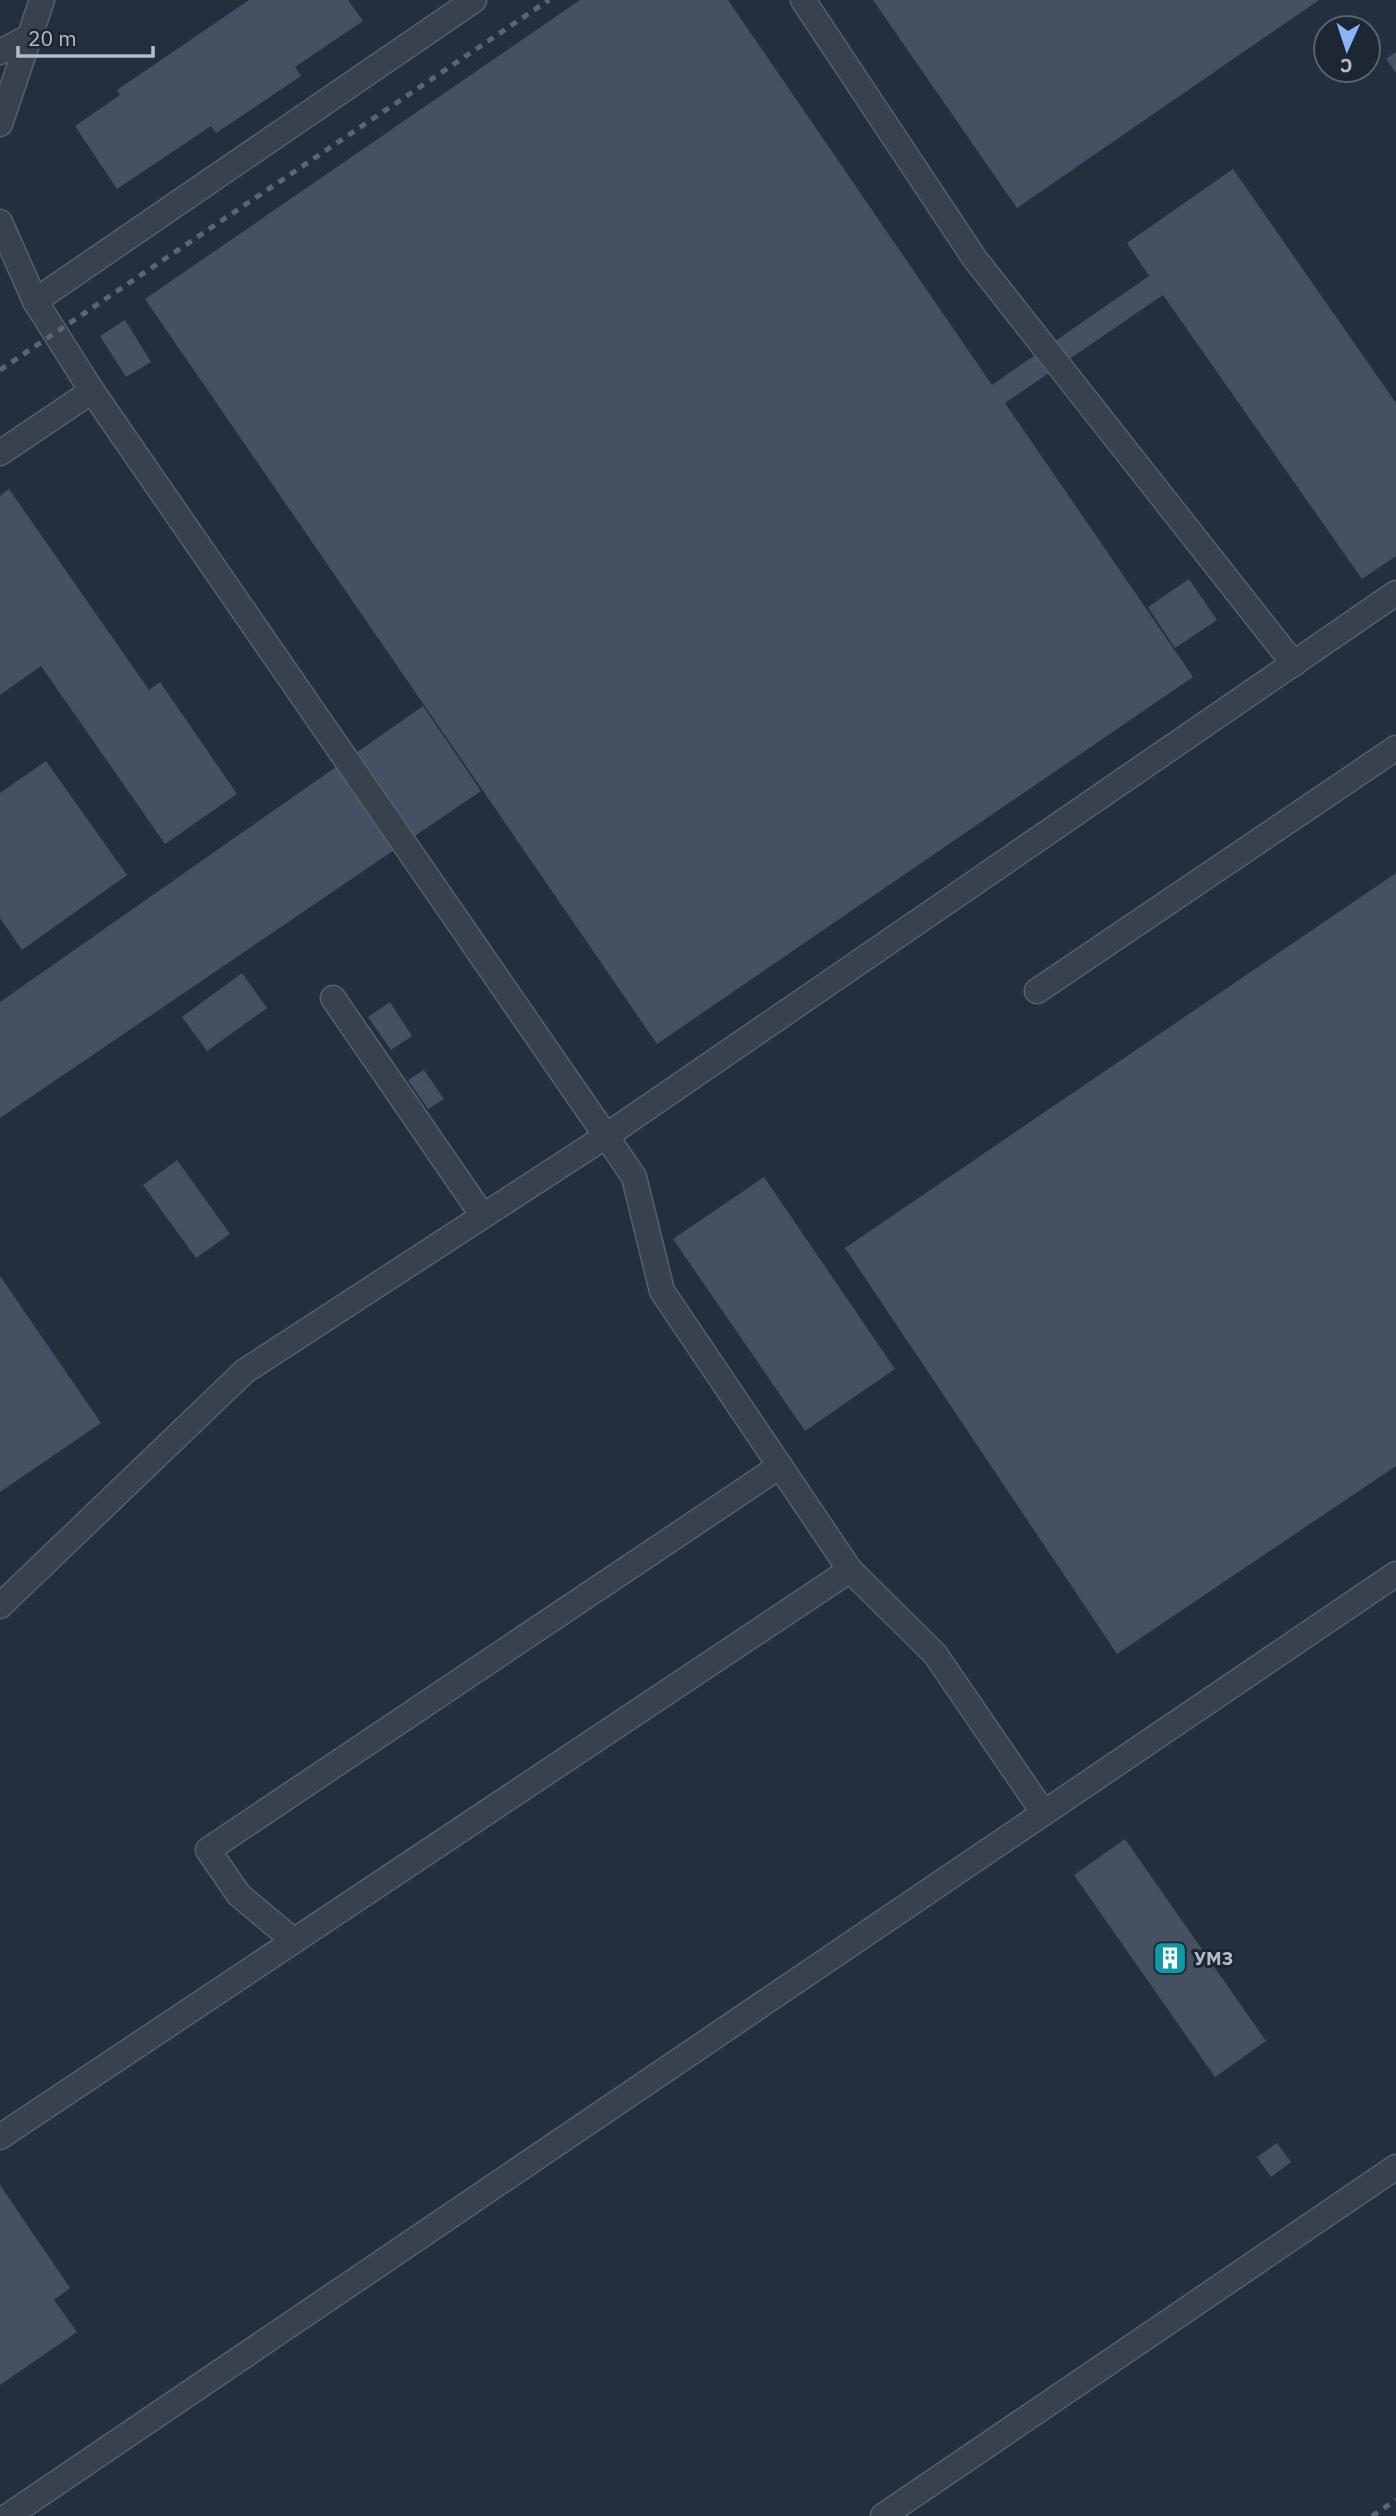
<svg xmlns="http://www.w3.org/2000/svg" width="1396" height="2516" viewBox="0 0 1396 2516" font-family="'IBM Plex Sans',sans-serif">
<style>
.building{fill:#455162}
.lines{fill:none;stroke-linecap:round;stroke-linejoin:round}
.service-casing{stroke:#565f6c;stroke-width:27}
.service{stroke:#38414e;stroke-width:24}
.rail{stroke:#5a6575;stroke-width:5;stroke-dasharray:7 7;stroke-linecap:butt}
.labels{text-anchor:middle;stroke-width:6;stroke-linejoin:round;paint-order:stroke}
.poi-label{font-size:19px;font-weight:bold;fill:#b4bcc9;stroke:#1d2633;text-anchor:start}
</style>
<rect width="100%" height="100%" fill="#242f3e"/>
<g class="building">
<path d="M 249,0 L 348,0 L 363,21 L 295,67 L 301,76 L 216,133 L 211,126 L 117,189 L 75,126 L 120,95 L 117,90 Z"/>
<path d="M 580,0 L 728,0 L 992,385 L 1149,276 L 1127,243 L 1233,169 L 1396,403 L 1396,556 L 1362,579 L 1163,295 L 1005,403 L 1193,677 L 657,1044 L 145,299 Z"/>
<path d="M 873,0 L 1319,0 L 1017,208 Z"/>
<path d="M 1396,52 L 1396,73 L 1386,59 Z"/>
<path d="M 125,320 L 151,362 L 126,377 L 100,336 Z"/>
<path d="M 9,489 L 149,690 L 160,682 L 237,794 L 165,844 L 41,666 L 0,695 L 0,496 Z"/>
<path d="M 1189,579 L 1217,620 L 1175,648 L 1148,607 Z"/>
<path d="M 423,706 L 481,791 L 0,1118 L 0,1002 Z"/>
<path d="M 46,761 L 127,875 L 22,950 L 0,918 L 0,793 Z"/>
<path d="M 1396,873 L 1396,1466 L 1117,1654 L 845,1248 Z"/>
<path d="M 242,973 L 267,1008 L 207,1051 L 182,1017 Z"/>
<path d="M 390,1002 L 412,1036 L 391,1050 L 368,1017 Z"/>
<path d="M 424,1070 L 444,1099 L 428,1109 L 408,1080 Z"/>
<path d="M 177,1160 L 230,1234 L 196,1258 L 143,1185 Z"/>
<path d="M 764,1177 L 895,1369 L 805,1431 L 673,1239 Z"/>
<path d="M 0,1276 L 101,1423 L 0,1492 Z"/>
<path d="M 1125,1839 L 1266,2041 L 1215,2077 L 1074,1875 Z"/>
<path d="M 1277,2143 L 1291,2162 L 1271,2177 L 1257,2157 Z"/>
<path d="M 0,2185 L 70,2288 L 54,2300 L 77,2332 L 0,2385 Z"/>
</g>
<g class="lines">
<g class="service-casing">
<g id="service">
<path d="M 803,0 L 975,259 L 1294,664"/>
<path d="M 0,52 L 27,38"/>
<path d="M 0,124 L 42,0"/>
<path d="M 0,222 L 35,301 L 92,391"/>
<path d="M 35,301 L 474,0"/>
<path d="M 0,453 L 92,391 L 606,1136 L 1396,593"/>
<path d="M 1037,991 L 1396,748"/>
<path d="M 333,998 L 483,1216"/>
<path d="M 0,1606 L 245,1371 L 606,1136 L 634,1177 L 662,1291 L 850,1570 L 935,1654 L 1043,1812"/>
<path d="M 293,1940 L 239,1895 L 208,1850 L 780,1466"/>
<path d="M 0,2137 L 850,1570"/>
<path d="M 8,2516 L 1396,1574"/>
<path d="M 883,2516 L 1396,2167"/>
</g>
</g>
<use href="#service" class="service"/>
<g class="rail">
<path d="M 0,370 L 549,0"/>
<path d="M 1372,2516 L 1396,2500"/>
</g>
</g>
<defs>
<g id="building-square" transform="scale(1.75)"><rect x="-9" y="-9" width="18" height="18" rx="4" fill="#0f9aa8" stroke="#1d2633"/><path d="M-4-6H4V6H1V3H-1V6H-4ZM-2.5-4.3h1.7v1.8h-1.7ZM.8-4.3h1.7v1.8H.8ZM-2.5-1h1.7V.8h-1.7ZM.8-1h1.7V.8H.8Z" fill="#fff"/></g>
</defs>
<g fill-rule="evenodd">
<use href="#building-square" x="1170" y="1958"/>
</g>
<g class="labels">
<g class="poi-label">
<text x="1194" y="1965">УМЗ</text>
</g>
</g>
<g transform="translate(1347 49) rotate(183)"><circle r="33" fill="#1d2633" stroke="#59626f" stroke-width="2"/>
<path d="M0-5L12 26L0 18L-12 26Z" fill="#8ab4f8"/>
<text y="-10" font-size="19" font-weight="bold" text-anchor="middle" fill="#b4bcc9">С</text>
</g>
<path d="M18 46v10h135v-10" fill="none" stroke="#b4bcc9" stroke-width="3.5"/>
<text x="28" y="46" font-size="21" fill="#b4bcc9" stroke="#1d2633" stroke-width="5" paint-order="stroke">20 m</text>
</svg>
